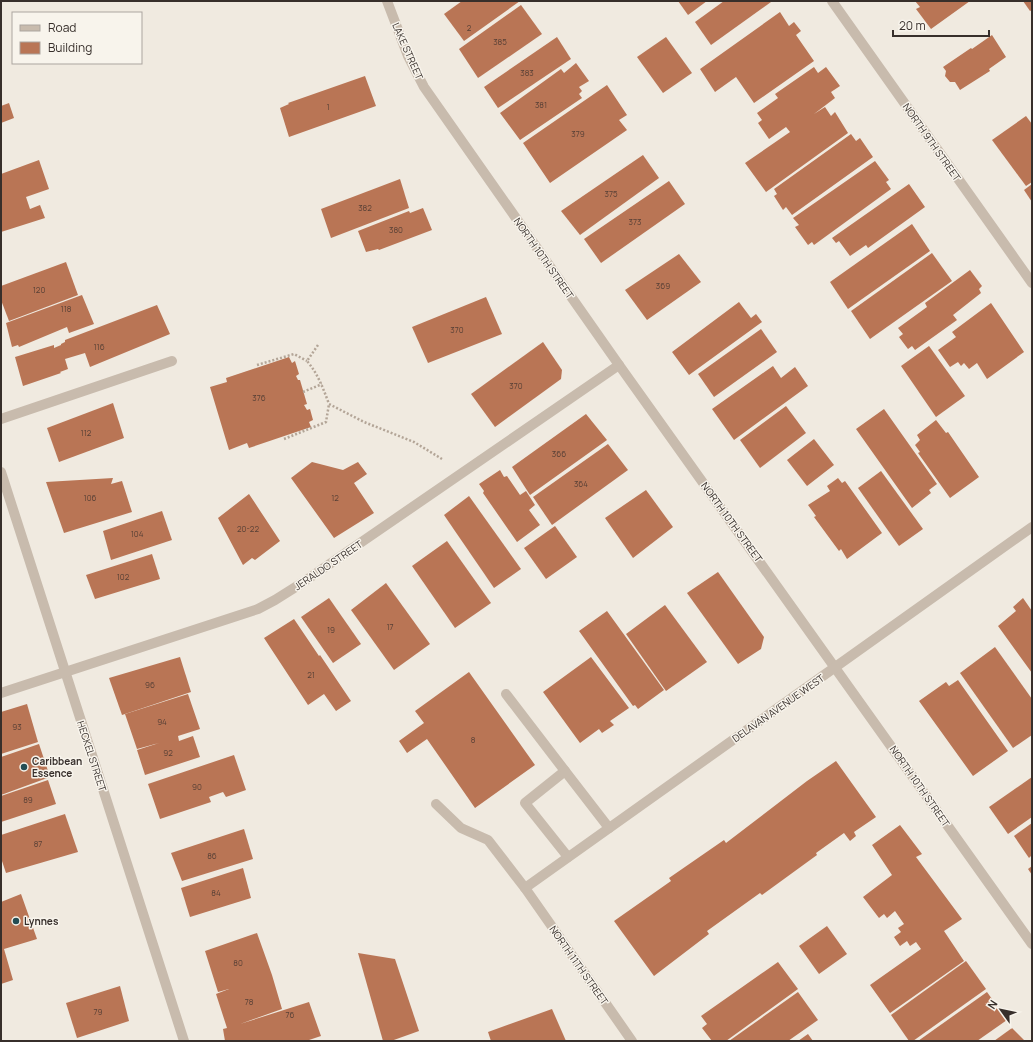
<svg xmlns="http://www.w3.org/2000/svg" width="1033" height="1042" viewBox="0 0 1033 1042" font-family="Manrope,sans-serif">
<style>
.building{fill:#b97555}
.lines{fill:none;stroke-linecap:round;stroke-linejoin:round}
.path{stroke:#b3a597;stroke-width:2.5;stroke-dasharray:2 2;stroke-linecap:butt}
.minor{stroke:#c8bbad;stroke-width:10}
.poi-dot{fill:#244d54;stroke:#f8f4ec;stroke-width:1.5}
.labels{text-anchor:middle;stroke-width:3;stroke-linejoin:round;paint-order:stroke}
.number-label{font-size:8px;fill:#584036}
.street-label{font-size:10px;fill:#372f2b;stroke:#f8f4ec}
.poi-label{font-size:10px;font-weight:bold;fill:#372f2b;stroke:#f8f4ec;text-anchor:start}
</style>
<rect width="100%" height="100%" fill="#f0eae0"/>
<g class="building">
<path d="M 462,1 L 520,1 L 464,41 L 444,14 Z"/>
<path d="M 678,1 L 707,1 L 688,15 Z"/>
<path d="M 724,1 L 770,1 L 771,2 L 711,45 L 695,22 Z"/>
<path d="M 915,1 L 970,1 L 931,29 L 916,9 L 920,7 Z"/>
<path d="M 1023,1 L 1032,1 L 1032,10 L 1030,11 Z"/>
<path d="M 521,5 L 542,34 L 478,78 L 459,49 Z"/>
<path d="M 780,12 L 789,26 L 794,22 L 801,31 L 796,35 L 814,61 L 754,103 L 736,77 L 715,92 L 700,69 Z"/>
<path d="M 992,35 L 1006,57 L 989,69 L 990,71 L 960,90 L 955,82 L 950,82 L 945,76 L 946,71 L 943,67 L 971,48 L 972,49 Z"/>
<path d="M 557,37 L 571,59 L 498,108 L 484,87 Z"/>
<path d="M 666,37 L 692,73 L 663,93 L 637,57 Z"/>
<path d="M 576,63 L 589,81 L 579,87 L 582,91 L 579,94 L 582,98 L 520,140 L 500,113 L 561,69 L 564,73 Z"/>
<path d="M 814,67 L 818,73 L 826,67 L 840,86 L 831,92 L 835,98 L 814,114 L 825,107 L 831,116 L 835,112 L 848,133 L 766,192 L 745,163 L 790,132 L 786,127 L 769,139 L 758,123 L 762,120 L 757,113 L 778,98 L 775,94 Z"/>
<path d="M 365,76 L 376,106 L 289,137 L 280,108 L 289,104 L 288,103 Z"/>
<path d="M 607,85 L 627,115 L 619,120 L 627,130 L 550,183 L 523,143 Z"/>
<path d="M 9,103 L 14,118 L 1,123 L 1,106 Z"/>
<path d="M 1026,116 L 1032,124 L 1032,182 L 1026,186 L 992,140 Z"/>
<path d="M 851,134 L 856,141 L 860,138 L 873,157 L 792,215 L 786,207 L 783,210 L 774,196 L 777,194 L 774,189 Z"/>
<path d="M 643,155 L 659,178 L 580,235 L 561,211 Z"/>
<path d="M 39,160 L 49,189 L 26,197 L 30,209 L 40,205 L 45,218 L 1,232 L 1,174 Z"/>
<path d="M 875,161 L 889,180 L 886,182 L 891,189 L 814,245 L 812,242 L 808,245 L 795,227 L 799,225 L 793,218 Z"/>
<path d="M 400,179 L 409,208 L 331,238 L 321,209 Z"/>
<path d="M 669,181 L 685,204 L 601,263 L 584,239 Z"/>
<path d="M 909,184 L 925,207 L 868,248 L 866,245 L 850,256 L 839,241 L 836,243 L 832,238 Z"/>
<path d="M 1032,184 L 1032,202 L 1024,190 Z"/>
<path d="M 423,208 L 432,230 L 379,250 L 378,249 L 366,252 L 358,231 L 409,211 L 410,213 Z"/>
<path d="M 912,224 L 930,251 L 848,309 L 830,282 Z"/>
<path d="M 932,253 L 952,281 L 870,339 L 851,311 Z"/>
<path d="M 679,254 L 701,282 L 647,320 L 625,290 Z"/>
<path d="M 66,262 L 78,295 L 9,321 L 1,300 L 1,286 Z"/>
<path d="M 970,270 L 982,286 L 979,289 L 981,293 L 953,315 L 957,320 L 915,350 L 912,346 L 908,349 L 899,337 L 903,334 L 898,328 L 927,307 L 925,303 Z"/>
<path d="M 82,295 L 94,324 L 69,333 L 67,327 L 19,347 L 18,345 L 12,347 L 6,323 Z"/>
<path d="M 486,297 L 502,334 L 428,363 L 412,327 Z"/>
<path d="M 739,302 L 751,318 L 756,314 L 762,322 L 689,375 L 672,352 Z"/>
<path d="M 991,303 L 1024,352 L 987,379 L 977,363 L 969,369 L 964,363 L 961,366 L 958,362 L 950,367 L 938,350 L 956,337 L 952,332 Z"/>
<path d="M 157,305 L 170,334 L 90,367 L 85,353 L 65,359 L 68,369 L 60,372 L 61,373 L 23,386 L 15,357 L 54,345 L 54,348 L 61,345 L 61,344 L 65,342 L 65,340 Z"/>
<path d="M 761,329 L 777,352 L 714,397 L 698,374 Z"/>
<path d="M 543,342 L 562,370 L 561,379 L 495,427 L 471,394 Z"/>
<path d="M 929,346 L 965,396 L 936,417 L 901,366 Z"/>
<path d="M 289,357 L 292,363 L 295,361 L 299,374 L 296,376 L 298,380 L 300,380 L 307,404 L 304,405 L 307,410 L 310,409 L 313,420 L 309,422 L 311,427 L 249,448 L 247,443 L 229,450 L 210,387 L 227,382 L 226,378 Z"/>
<path d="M 773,366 L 781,378 L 795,367 L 808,386 L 734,440 L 712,409 Z"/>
<path d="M 113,403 L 124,438 L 59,462 L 47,428 Z"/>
<path d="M 786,406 L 806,433 L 760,468 L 740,440 Z"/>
<path d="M 884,409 L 937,484 L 929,490 L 931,493 L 912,508 L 856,429 Z"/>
<path d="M 586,414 L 607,440 L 530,495 L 512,467 Z"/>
<path d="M 936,420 L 946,433 L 948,432 L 979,477 L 950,498 L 918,453 L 920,452 L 915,445 L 920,440 L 917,435 Z"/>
<path d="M 814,439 L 834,465 L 807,486 L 787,460 Z"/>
<path d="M 608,444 L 628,470 L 552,525 L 533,497 Z"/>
<path d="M 312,462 L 343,470 L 358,462 L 367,474 L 354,483 L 374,513 L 334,538 L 291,478 Z"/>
<path d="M 500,470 L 504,477 L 507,476 L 520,495 L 526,491 L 535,505 L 529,510 L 540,525 L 517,542 L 483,493 L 484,491 L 479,484 Z"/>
<path d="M 881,471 L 923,529 L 899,546 L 858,488 Z"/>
<path d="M 113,478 L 111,484 L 122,481 L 132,512 L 64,533 L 46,482 Z"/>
<path d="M 838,478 L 842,483 L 845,481 L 882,533 L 847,559 L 841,549 L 839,551 L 814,517 L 816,516 L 808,505 L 830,491 L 827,486 Z"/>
<path d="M 646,490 L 673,527 L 633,558 L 605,518 Z"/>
<path d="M 249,494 L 280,541 L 255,560 L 252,558 L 243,565 L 218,518 Z"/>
<path d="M 469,496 L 521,569 L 494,588 L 444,515 Z"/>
<path d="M 162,511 L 172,540 L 111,560 L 103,531 Z"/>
<path d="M 555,526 L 577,557 L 546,579 L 524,548 Z"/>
<path d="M 447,541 L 491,603 L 455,628 L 412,566 Z"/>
<path d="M 152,554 L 160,579 L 95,599 L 86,575 Z"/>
<path d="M 718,572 L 764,637 L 761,649 L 738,664 L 687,593 Z"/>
<path d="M 386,583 L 430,644 L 394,670 L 351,610 Z"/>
<path d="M 329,598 L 361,644 L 333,663 L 301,617 Z"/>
<path d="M 1023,598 L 1032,611 L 1032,673 L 998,626 L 1016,611 L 1013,607 Z"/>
<path d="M 665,605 L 707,662 L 666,691 L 626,634 Z"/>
<path d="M 607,611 L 664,690 L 638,709 L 635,705 L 633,706 L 579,631 Z"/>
<path d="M 294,619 L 319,656 L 320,655 L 351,701 L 336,711 L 324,694 L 308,705 L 264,638 Z"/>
<path d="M 995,647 L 1032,699 L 1032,735 L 1013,748 L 960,673 Z"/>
<path d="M 180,657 L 191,692 L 122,715 L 109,678 Z"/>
<path d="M 591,657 L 629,708 L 610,721 L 614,725 L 602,733 L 599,729 L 580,743 L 543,692 Z"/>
<path d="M 469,672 L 535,765 L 475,808 L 427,739 L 407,753 L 399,741 L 424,723 L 415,711 Z"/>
<path d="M 958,680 L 1008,751 L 973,776 L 919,701 L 946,682 L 949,686 Z"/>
<path d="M 188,694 L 200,729 L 178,736 L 179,741 L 193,736 L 200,757 L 145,775 L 137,750 L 159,743 L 137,749 L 125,714 Z"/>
<path d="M 27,704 L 38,742 L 1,754 L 1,712 Z"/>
<path d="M 39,744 L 50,777 L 1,795 L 1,757 Z"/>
<path d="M 234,755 L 246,790 L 226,797 L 223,792 L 209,797 L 211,802 L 160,819 L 148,784 Z"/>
<path d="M 836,761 L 876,817 L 854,832 L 856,836 L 850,841 L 844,833 L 816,853 L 817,855 L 762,895 L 760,893 L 707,931 L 709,934 L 654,976 L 614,921 L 671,881 L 669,878 L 724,840 L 726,843 L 807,781 Z"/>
<path d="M 1032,777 L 1032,817 L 1008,834 L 989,807 Z"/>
<path d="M 48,780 L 56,804 L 1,822 L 1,796 Z"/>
<path d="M 65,814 L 78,852 L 6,873 L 1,858 L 1,835 Z"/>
<path d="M 1032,823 L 1032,855 L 1029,858 L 1014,836 Z"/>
<path d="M 900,825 L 922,854 L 916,857 L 962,919 L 944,931 L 964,961 L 890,1013 L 870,985 L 921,949 L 916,942 L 910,946 L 907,941 L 900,946 L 894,937 L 901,932 L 898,928 L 904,924 L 895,911 L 887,918 L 884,914 L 879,918 L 863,897 L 892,875 L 872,845 Z"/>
<path d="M 244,829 L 253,859 L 182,881 L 171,853 Z"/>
<path d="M 1032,866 L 1032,875 L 1028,869 Z"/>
<path d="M 243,868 L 251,898 L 190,917 L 181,888 Z"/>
<path d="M 21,894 L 37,939 L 4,949 L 13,980 L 1,984 L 1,902 Z"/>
<path d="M 827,926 L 847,954 L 819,974 L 799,946 Z"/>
<path d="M 257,933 L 272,975 L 282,1009 L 240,1024 L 309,1002 L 321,1036 L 306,1041 L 225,1041 L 223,1029 L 227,1028 L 216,994 L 229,989 L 218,992 L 205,951 Z"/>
<path d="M 358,953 L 395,959 L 419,1031 L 391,1041 L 383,1041 Z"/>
<path d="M 966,961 L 986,989 L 913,1041 L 909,1041 L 891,1015 Z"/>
<path d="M 778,962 L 798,989 L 726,1041 L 712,1041 L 702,1028 L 707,1024 L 701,1016 Z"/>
<path d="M 120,986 L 129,1021 L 77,1038 L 66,1003 Z"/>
<path d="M 798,992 L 818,1020 L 788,1041 L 729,1041 Z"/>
<path d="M 987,992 L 1007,1020 L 977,1041 L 918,1041 Z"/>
<path d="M 552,1009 L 566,1041 L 491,1041 L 488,1032 Z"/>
<path d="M 1012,1028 L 1025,1041 L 994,1041 Z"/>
<path d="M 808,1034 L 813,1041 L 798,1041 Z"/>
</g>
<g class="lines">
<g class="path">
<path d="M 318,345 L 307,361 C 318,374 323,388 329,404 L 364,422 L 414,442 L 442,459"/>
<path d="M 257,365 L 294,354 L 307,361"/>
<path d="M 303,392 L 322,384"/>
<path d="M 284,439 L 326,422 L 329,404"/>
</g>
<g class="minor">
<path d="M 387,1 L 408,56 L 424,87 L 619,365 L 1032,944"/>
<path d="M 832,1 L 1032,283"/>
<path d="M 1,419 L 172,361"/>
<path d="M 1,472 L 184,1041"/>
<path d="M 1,693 L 258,609 L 275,600 L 302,583 L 619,365"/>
<path d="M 506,694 L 565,771 L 525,803 L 568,857"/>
<path d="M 565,771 L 609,828"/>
<path d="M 436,804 L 461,828 L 488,840 L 525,888 L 632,1041"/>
<path d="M 525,888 L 1032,527"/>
</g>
</g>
<g class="poi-dot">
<circle cx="24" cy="767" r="4"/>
<circle cx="16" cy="921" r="4"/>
</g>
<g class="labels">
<g class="number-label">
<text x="469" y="31">2</text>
<text x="500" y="45">385</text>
<text x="527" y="76">383</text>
<text x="541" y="108">381</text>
<text x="328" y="110">1</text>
<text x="578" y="137">379</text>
<text x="611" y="197">375</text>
<text x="365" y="211">382</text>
<text x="635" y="225">373</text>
<text x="396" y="233">380</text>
<text x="663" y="289">369</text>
<text x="39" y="293">120</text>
<text x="66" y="312">118</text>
<text x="457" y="333">370</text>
<text x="99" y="350">116</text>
<text x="516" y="389">370</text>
<text x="259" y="401">376</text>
<text x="86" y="436">112</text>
<text x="559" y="457">366</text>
<text x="581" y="487">364</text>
<text x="90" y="501">106</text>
<text x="335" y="501">12</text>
<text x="248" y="532">20-22</text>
<text x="137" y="537">104</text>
<text x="123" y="580">102</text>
<text x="390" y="630">17</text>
<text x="331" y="633">19</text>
<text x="311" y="678">21</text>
<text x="150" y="688">96</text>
<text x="162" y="725">94</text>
<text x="17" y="730">93</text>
<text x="473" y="743">8</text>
<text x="168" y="756">92</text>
<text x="197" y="790">90</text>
<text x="28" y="803">89</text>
<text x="38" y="847">87</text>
<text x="212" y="859">86</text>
<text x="216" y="896">84</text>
<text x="238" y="966">80</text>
<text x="249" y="1005">78</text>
<text x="98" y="1015">79</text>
<text x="290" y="1018">76</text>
</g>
<g class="street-label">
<text transform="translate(408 51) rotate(66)" y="4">LAKE STREET</text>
<text transform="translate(932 142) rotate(55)" y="4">NORTH 9TH STREET</text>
<text transform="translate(544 258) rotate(55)" y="4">NORTH 10TH STREET</text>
<text transform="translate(732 522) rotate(54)" y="4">NORTH 10TH STREET</text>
<text transform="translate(328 565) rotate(-34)" y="4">JERALDO STREET</text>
<text transform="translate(778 708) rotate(-35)" y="4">DELAVAN AVENUE WEST</text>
<text transform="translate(92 756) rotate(72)" y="4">HECKEL STREET</text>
<text transform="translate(920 786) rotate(55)" y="4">NORTH 10TH STREET</text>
<text transform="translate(579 965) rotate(55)" y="4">NORTH 11TH STREET</text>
</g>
<g class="poi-label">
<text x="32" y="765">Caribbean<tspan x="32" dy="12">Essence</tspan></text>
<text x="24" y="925">Lynnes</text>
</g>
</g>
<rect width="1033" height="1042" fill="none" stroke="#372f2b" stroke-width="4"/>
<rect x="12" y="12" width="130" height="52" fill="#f8f4ec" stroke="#aba59f"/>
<rect x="20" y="25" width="20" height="6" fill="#c8bbad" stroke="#aba59f"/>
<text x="48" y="32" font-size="12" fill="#372f2b">Road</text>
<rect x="20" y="42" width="20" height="12" fill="#b97555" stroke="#aba59f"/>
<text x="48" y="52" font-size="12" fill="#372f2b">Building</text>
<g transform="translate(1001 1010) rotate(303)" stroke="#f8f4ec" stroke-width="3" paint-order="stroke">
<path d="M0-3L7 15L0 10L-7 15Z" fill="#372f2b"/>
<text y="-6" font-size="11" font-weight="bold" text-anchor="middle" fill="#372f2b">N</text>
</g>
<path d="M893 30v6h96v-6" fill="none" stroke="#372f2b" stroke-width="2"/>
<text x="899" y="30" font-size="12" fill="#372f2b" stroke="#f8f4ec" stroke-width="3" paint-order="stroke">20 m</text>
</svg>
